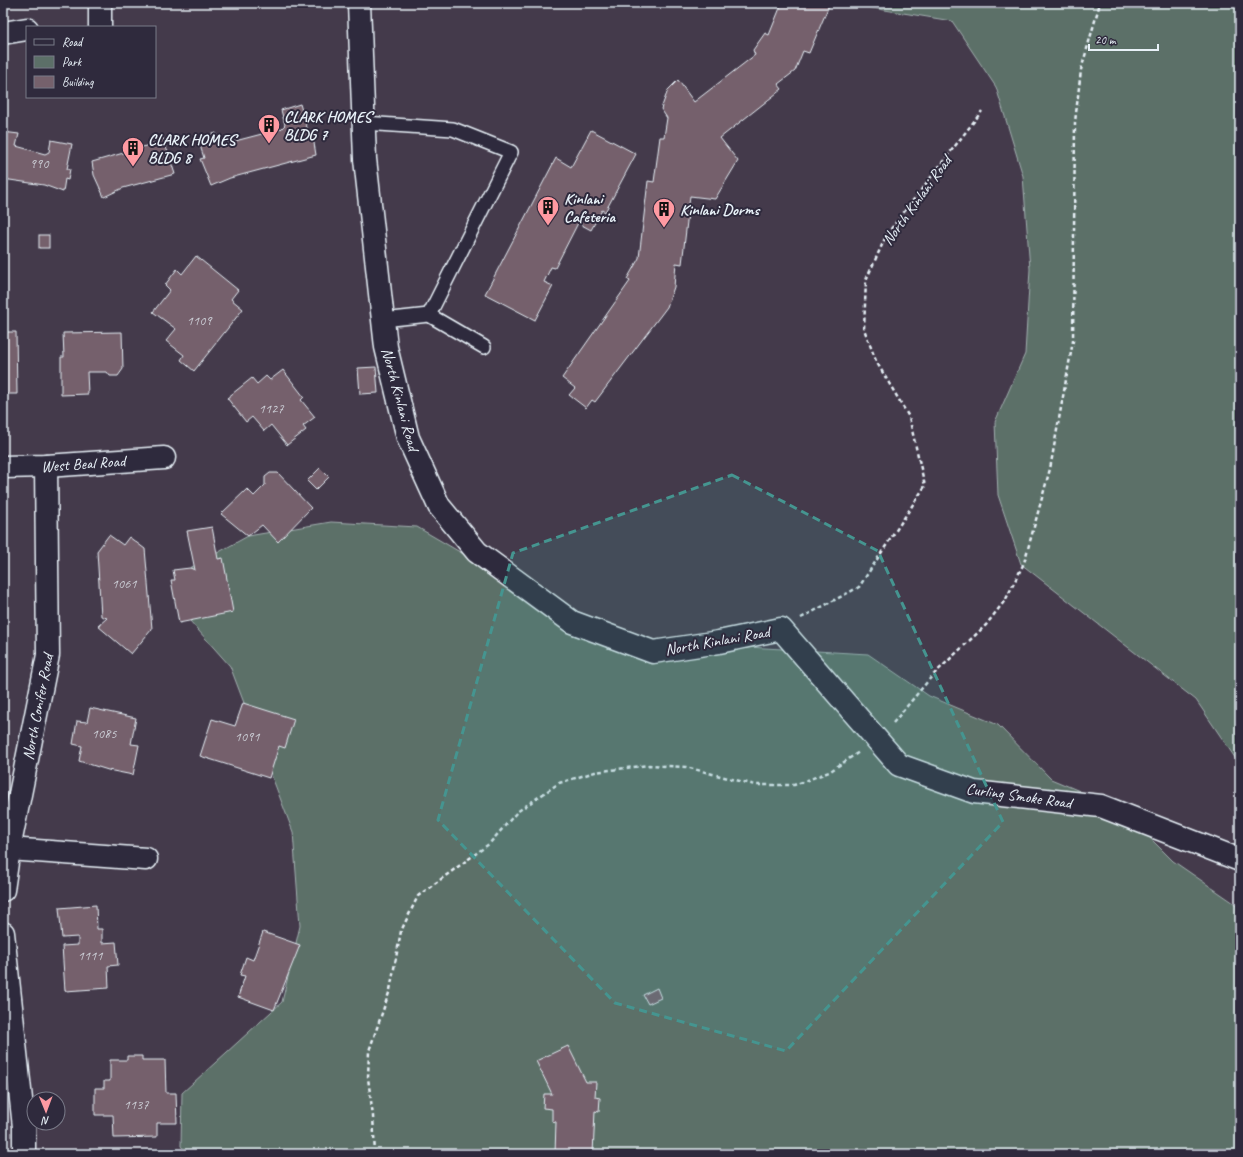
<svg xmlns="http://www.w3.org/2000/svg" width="1243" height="1157" viewBox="0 0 1243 1157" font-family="Caveat,sans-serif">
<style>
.green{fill:#5c6f68;stroke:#a2b0b0}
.building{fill:#75616c;stroke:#e8f1f8}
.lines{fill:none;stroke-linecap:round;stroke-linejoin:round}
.service-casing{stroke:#e8f1f8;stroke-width:16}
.minor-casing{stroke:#e8f1f8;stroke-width:25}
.path{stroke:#e8f1f8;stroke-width:2.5;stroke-dasharray:4 3;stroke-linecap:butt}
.service{stroke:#2f2a3d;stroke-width:13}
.minor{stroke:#2f2a3d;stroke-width:22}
.marked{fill:#459590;fill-opacity:0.2;stroke:#459590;stroke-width:3;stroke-dasharray:8 5;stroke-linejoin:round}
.labels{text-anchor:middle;stroke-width:4;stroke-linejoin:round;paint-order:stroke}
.number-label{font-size:14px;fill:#cbcdd5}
.poi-label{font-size:16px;font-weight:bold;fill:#e8f1f8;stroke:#2f2a3d;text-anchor:start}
.street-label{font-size:16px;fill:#e8f1f8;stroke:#2f2a3d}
</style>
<rect width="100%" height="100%" fill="#443a4b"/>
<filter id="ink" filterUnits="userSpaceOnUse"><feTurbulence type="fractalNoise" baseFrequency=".025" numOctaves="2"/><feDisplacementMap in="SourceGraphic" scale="8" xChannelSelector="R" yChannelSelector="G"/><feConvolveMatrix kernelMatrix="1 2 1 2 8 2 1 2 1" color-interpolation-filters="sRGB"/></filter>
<g filter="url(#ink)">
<g class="green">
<path d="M 842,3 L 1240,3 L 1240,765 L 1196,700 L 1021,564 L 998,495 L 995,422 L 1025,354 L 1030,269 L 1023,176 L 996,87 L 952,21 Z"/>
<path d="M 331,522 L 417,527 L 609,639 L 868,654 L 929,696 L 998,725 L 1051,779 L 1120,808 L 1173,861 L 1234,903 L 1240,911 L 1240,1154 L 187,1154 L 181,1146 L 182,1093 L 282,1002 L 300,926 L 293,832 L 230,666 L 190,621 L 190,568 L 248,536 Z"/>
</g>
<g class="building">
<path d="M 782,3 L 830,3 L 809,53 L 803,51 L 795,71 L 778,84 L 782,89 L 720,138 L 738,161 L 715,199 L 690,196 L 682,264 L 676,263 L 674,287 L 667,307 L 595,402 L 592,400 L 586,408 L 569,395 L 575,388 L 562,378 L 630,281 L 627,279 L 639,258 L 648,181 L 654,182 L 660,137 L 664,137 L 667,118 L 661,109 L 668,90 L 678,80 L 694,102 L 755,55 L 753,50 L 765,33 L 769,35 Z"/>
<path d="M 300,104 L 308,131 L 314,143 L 316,155 L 230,178 L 211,186 L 200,159 L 204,158 L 198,139 L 216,133 L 220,145 L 281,129 L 285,125 L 281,110 Z"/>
<path d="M 591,130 L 636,154 L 605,212 L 602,210 L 591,230 L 578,223 L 555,268 L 551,267 L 544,282 L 553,286 L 535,320 L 485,294 L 556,158 L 571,167 Z"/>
<path d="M 3,132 L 19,134 L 16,146 L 45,154 L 49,152 L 51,140 L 72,144 L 67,169 L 70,169 L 68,180 L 65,179 L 63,192 L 44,185 L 3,179 Z"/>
<path d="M 163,138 L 167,150 L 174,161 L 171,162 L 175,174 L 123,188 L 104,197 L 94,175 L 92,162 L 141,148 Z"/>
<rect x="39" y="235" width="10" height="13"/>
<path d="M 196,256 L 238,290 L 231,299 L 243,309 L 194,371 L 181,360 L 184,355 L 166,341 L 176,329 L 153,312 L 170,290 L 165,285 L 177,269 L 182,274 Z"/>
<path d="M 3,332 L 16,332 L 17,394 L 3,394 Z"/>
<path d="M 122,332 L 123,369 L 118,376 L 110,376 L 107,372 L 87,372 L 88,394 L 61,395 L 61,357 L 64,357 L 63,333 Z"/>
<path d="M 376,367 L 378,393 L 360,394 L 358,368 Z"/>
<path d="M 283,370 L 304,397 L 301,400 L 315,417 L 303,426 L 306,430 L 287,445 L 271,425 L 264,431 L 252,417 L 246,422 L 227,398 L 252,378 L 257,384 L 266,376 L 270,380 Z"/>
<path d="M 320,468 L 329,477 L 316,490 L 307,481 Z"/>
<path d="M 270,473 L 278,473 L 311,508 L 278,542 L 262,525 L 248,536 L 221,514 L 247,489 L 254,496 L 265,485 L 265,477 Z"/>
<path d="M 212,527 L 218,559 L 223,558 L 233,612 L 179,623 L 171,580 L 175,580 L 173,570 L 190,568 L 195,570 L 187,531 Z"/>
<path d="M 109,535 L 123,545 L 129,537 L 145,549 L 152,629 L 131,654 L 98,626 L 107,618 L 101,616 L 97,551 Z"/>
<path d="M 243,703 L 294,719 L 285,748 L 279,746 L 269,778 L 200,756 L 212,719 L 235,726 Z"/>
<path d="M 90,708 L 136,718 L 131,744 L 139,745 L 133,775 L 108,770 L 79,761 L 82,746 L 73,744 L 77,721 L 87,722 Z"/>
<path d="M 96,905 L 97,929 L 102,929 L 102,943 L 116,942 L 118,965 L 108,966 L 109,988 L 65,991 L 62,946 L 78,945 L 78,937 L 62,938 L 59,908 Z"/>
<path d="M 263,932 L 300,945 L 274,1010 L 238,997 L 245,976 L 240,975 L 246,957 L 253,960 Z"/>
<path d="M 657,988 L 661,998 L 648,1004 L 643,995 Z"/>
<path d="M 568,1046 L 586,1082 L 596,1082 L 595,1097 L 600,1098 L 599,1112 L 595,1111 L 593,1154 L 555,1154 L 556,1122 L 552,1121 L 552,1109 L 543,1108 L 544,1094 L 552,1094 L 536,1061 Z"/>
<path d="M 127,1056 L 142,1056 L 142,1060 L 165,1060 L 166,1093 L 176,1093 L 177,1123 L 157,1123 L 157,1137 L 114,1138 L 113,1115 L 95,1115 L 95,1088 L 104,1088 L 104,1081 L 110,1081 L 110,1060 L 127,1060 Z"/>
</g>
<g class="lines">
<g class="service-casing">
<g id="service">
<path d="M 364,123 L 453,129 L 511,152 L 429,315"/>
<path d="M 383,320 L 429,315 L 484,347"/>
</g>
</g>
<g class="minor-casing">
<g id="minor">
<path d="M 359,3 L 365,159 L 386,347 L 408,438 L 439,506 L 477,552 L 572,622 L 653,652 L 719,642 L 781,629 L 899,765 L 974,792 L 1101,806 L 1240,860"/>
<path d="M 100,27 L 100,3"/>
<path d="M 3,33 L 27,29"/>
<path d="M 3,467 L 46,466 L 164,458"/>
<path d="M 9,849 L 146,859"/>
<path d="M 3,890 L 9,849 L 48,655 L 46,466"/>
<path d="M 3,933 L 24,1127 L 24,1154"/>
</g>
</g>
<g class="path">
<path d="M 801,618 L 859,587 L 925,486 L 909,417 L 876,361 L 864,329 L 866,280 L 887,234 L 982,111"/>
<path d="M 893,723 L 933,675 L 986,625 L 1006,599 L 1024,563 L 1050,469 L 1073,341 L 1075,122 L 1081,70 L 1100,3"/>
<path d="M 375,1154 L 373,1116 L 368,1078 L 369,1051 L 390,990 L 401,931 L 418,896 L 489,844 L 517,812 L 559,783 L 595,772 L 649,765 L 686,767 L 755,785 L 794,785 L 829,772 L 859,752"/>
</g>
<use href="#service" class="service"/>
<use href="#minor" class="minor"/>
</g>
</g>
<path class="marked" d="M 732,475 L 878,551 L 1003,822 L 786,1051 L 615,1003 L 438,820 L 513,553 Z"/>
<defs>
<g id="building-pin" transform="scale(1.15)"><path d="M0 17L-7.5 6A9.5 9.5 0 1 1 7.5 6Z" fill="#ff9aa2" stroke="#2f2a3d"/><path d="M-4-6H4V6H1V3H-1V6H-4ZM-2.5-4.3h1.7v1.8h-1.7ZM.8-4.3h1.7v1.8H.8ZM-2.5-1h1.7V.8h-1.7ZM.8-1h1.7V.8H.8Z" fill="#111"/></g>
</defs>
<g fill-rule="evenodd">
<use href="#building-pin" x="269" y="125"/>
<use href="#building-pin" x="133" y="148"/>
<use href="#building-pin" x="548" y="207"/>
<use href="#building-pin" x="664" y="209"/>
</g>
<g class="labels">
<g class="number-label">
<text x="39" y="168">990</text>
<text x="199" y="325">1109</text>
<text x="271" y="413">1127</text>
<text x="124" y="588">1061</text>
<text x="104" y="738">1085</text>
<text x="247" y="741">1091</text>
<text x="90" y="960">1111</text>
<text x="136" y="1109">1137</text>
</g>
<g class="poi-label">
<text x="284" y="122">CLARK HOMES<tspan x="284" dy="18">BLDG 7</tspan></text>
<text x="148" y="145">CLARK HOMES<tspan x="148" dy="18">BLDG 8</tspan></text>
<text x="564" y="204">Kinlani<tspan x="564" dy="18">Cafeteria</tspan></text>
<text x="680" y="215">Kinlani Dorms</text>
</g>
<g class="street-label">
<text transform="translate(916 200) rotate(-54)" y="6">North Kinlani Road</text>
<text transform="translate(401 399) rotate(75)" y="6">North Kinlani Road</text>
<text transform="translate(83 463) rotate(-4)" y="6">West Beal Road</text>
<text transform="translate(717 640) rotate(-10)" y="6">North Kinlani Road</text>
<text transform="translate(37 707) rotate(-79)" y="6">North Conifer Road</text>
<text transform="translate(1019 795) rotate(8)" y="6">Curling Smoke Road</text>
</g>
</g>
<rect width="1243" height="1157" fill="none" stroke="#2f2a3d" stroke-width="16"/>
<rect x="8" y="8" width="1227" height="1141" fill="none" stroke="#e8f1f8" stroke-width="1.5" filter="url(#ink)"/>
<rect x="26" y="26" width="130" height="72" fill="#2f2a3d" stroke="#797a88"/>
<rect x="34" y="39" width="20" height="6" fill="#2f2a3d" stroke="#797a88"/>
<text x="62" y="46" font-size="12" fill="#e8f1f8">Road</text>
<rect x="34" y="56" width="20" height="12" fill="#5c6f68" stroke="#797a88"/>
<text x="62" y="66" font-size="12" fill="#e8f1f8">Park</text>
<rect x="34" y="76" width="20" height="12" fill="#75616c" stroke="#797a88"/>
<text x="62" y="86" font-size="12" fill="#e8f1f8">Building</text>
<g transform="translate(46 1111) rotate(179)"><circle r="19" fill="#2f2a3d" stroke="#797a88"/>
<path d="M0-3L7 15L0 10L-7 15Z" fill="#ff9aa2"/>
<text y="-6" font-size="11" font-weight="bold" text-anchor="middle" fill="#e8f1f8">N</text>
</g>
<path d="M1089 44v6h69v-6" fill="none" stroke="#e8f1f8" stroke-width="2"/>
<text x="1095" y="44" font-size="12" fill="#e8f1f8" stroke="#2f2a3d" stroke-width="3" paint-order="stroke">20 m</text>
</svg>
